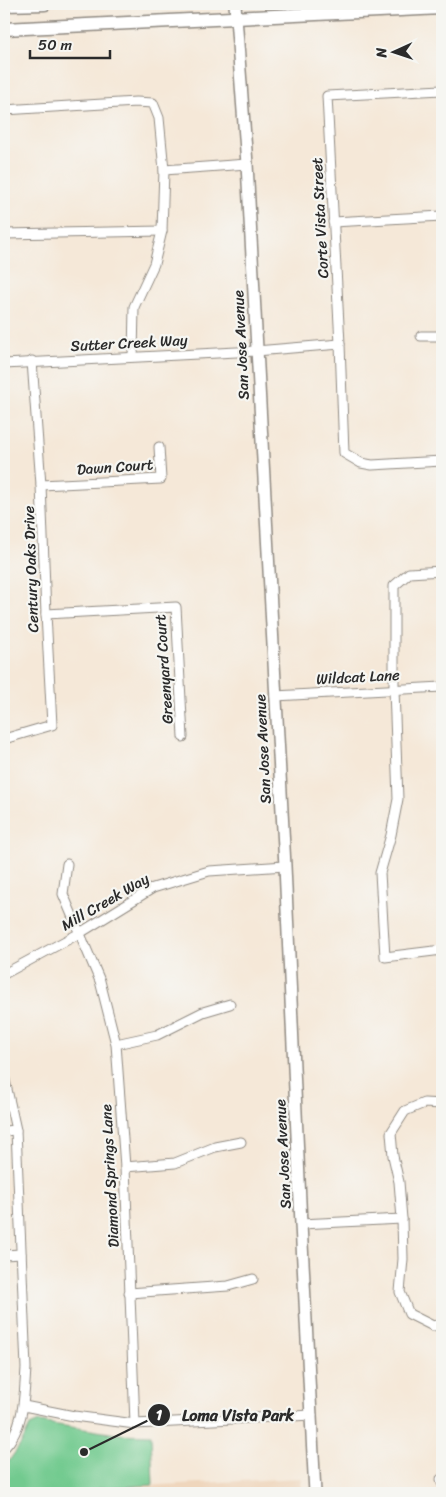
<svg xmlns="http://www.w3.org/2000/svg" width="446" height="1497" viewBox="0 0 446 1497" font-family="Sriracha,sans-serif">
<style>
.built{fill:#efd6bc}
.green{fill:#72ca8f;stroke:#4e7a5d}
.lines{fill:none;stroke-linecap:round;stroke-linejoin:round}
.minor-casing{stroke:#908a82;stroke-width:11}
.tertiary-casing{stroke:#908a82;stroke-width:14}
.secondary-casing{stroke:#908a82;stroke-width:15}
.minor{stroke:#fff;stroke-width:9}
.tertiary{stroke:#fff;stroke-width:11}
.secondary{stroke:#fff;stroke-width:12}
.labels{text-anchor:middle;stroke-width:4.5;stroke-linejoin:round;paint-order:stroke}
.street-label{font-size:15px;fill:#2b2b2b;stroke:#f6f6f2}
.leader{fill:none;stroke:#2b2b2b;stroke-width:2}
.callout-dot{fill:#2b2b2b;stroke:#f6f6f2;stroke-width:2}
.mark-label{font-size:15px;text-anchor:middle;font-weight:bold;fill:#fff}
.callout-label{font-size:16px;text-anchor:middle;font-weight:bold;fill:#2b2b2b;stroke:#f6f6f2;stroke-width:4.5;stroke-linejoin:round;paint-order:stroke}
</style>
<rect width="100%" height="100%" fill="#f6f6f2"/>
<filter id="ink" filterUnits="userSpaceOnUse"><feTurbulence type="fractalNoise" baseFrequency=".02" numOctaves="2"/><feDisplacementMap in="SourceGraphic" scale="10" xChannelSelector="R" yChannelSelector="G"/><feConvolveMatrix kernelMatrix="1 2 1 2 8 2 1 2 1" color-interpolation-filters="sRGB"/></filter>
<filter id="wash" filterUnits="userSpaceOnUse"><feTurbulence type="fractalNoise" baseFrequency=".0096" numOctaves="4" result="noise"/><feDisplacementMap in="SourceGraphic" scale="20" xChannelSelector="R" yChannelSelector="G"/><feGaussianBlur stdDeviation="1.12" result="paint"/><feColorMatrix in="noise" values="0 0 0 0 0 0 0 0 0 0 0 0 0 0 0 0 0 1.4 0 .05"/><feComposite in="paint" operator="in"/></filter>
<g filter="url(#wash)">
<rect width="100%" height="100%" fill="#f5e8d8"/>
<path class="built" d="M 301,1478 L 302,1493 L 99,1493 L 99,1488 Z"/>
<path class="green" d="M 39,1422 L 116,1434 L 151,1435 L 153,1485 L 99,1488 L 99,1493 L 4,1493 L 4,1468 L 21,1444 L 30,1426 Z"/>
</g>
<g filter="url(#ink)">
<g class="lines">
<g class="minor-casing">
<g id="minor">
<path d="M 442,90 L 327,96 L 340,344 L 344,453 L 361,463 L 372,465 L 442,461"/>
<path d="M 4,110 L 136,102 L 153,103 L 159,118 L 164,170 L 162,231 L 154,264 L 134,307 L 133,356"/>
<path d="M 164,170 L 247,164"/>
<path d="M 333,222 L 442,216"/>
<path d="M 4,234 L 162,231"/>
<path d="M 421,336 L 442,336"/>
<path d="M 4,364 L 256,351 L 340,344"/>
<path d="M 41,485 L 161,479 L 159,447"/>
<path d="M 442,571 L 409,573 L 394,586 L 394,689 L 398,799 L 391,835 L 380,873 L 385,957 L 442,950"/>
<path d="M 46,614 L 176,607 L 183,737"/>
<path d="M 275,696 L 442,687"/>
<path d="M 4,739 L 52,725 L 46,614 L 41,485 L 32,361"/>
<path d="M 67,864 L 63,894 L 100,981 L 116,1044 L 125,1167 L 135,1424"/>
<path d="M 4,974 L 80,933 L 153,888 L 209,871 L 285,866"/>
<path d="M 116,1044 L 157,1035 L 203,1012 L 230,1004"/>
<path d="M 4,1076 L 16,1130 L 26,1368 C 24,1395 25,1427 4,1448"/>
<path d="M 442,1104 L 424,1103 L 405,1111 L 391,1133 L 393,1156 L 399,1182 L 402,1219 L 403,1259 L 400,1292 L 409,1314 L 433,1326 L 442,1324"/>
<path d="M 4,1131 L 16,1130"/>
<path d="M 125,1167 L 175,1163 L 215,1147 L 241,1142"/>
<path d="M 301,1224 L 402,1219"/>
<path d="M 4,1255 L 21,1254"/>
<path d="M 129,1293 L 228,1286 L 253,1279"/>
<path d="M 24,1406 L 74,1416 L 135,1424 L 312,1415"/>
<path d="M 441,1479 L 442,1483"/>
</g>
</g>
<g class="tertiary-casing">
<path id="tertiary" d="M 235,4 L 247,164 L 285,866 L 301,1224 L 315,1493"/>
</g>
<g class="secondary-casing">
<g id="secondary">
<path d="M 4,5 L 45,4"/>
<path d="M 4,29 L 442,8"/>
</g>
</g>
<use href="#minor" class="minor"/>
<use href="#tertiary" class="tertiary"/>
<use href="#secondary" class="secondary"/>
</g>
</g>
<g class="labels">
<g class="street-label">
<text transform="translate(320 218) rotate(-93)" y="5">Corte Vista Street</text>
<text transform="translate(129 343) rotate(-3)" y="5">Sutter Creek Way</text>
<text transform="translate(241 345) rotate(-93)" y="5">San Jose Avenue</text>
<text transform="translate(115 467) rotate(-4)" y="5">Dawn Court</text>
<text transform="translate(31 569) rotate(-92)" y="5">Century Oaks Drive</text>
<text transform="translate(164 669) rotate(-94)" y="5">Greenyard Court</text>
<text transform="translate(358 677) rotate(-3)" y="5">Wildcat Lane</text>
<text transform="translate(263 749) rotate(-93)" y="5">San Jose Avenue</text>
<text transform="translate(105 902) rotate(-30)" y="5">Mill Creek Way</text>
<text transform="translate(283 1154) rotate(-93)" y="5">San Jose Avenue</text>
<text transform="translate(110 1176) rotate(-93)" y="5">Diamond Springs Lane</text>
</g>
</g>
<path class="leader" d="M84 1452L159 1415"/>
<g class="callout-dot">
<circle cx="84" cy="1452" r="5"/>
<circle cx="159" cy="1415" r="12"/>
</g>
<g class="mark-label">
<text x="159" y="1420">1</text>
</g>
<g class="callout-label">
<text x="238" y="1421">Loma Vista Park</text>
</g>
<rect width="446" height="1497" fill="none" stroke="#f6f6f2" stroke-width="20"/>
<g transform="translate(394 52) rotate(267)" stroke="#f6f6f2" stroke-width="4" paint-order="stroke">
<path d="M0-4L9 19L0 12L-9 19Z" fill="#2b2b2b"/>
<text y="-8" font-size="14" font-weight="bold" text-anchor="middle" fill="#2b2b2b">N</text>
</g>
<path d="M30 50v8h80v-8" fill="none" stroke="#2b2b2b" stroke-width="2.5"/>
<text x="38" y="50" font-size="15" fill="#2b2b2b" stroke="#f6f6f2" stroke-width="4" paint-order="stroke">50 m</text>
</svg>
